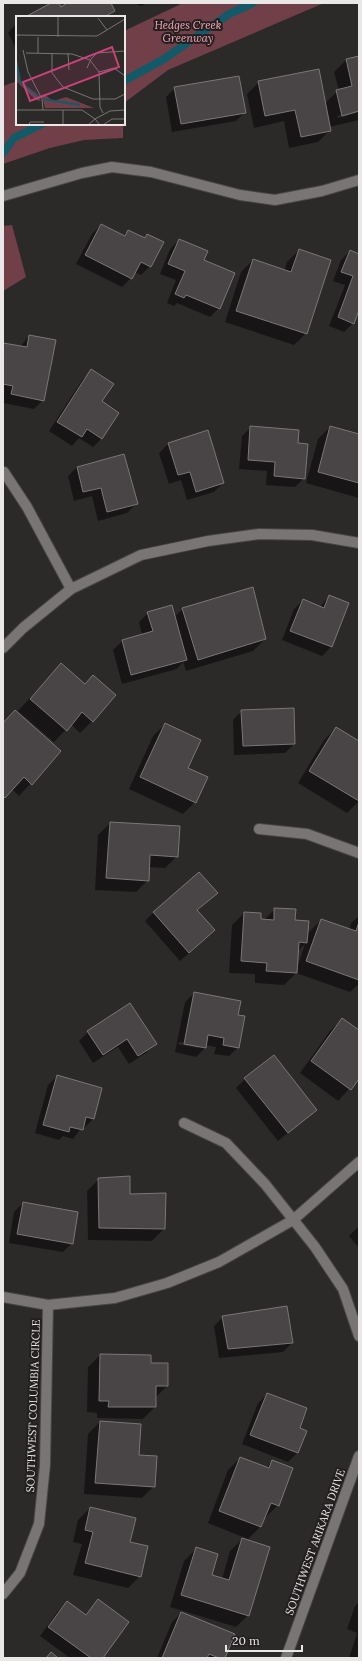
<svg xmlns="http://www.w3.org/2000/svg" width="362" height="1661" viewBox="0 0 362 1661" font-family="Lora,serif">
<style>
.forest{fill:#703f48}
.shadow{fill:#0007;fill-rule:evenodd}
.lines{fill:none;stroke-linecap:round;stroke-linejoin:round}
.stream{stroke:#125a68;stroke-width:8}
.building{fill:#494546;stroke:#7b7677}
.minor-casing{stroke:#484545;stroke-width:12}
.minor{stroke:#797575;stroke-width:10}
.labels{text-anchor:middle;stroke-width:4;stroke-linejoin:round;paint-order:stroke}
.park-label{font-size:11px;font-style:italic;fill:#fba7b6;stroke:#231f20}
.street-label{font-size:11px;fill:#eae7e7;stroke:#231f20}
.inset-river{fill:none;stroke:#125a68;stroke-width:2}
.inset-road{fill:none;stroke:#787575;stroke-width:1}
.view{fill:#ca4177;fill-opacity:0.15;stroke:#ca4177;stroke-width:2}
.inset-edge{fill:none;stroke:#eae7e7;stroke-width:2}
</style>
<rect width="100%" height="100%" fill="#2c2929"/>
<g class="forest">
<path d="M 183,3 L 324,3 L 168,70 L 124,103 L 124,31 Z"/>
<path d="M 17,81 L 17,124 L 123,124 L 123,138 L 84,140 L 50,148 L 3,164 L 3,86 Z"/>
<path d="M 12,225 L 26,277 L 3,291 L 3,226 Z"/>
</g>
<g class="shadow">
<path d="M 53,3 L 57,3 L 60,8 L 69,3 L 110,3 L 114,11 L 108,17 L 27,17 Z"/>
<path d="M 133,3 L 146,3 L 142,6 Z"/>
<path d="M 17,23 L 17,50 L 8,33 Z"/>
<path d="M 359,57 L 359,110 L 337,116 L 338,118 L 359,112 L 359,120 L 329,127 L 330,130 L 318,142 L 289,148 L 284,121 L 254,128 L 247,94 L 259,82 L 325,103 L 339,90 L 334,72 L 346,60 Z"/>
<path d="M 175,88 L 245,112 L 236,121 L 172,132 L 166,97 Z"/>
<path d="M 101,225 L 123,236 L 128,231 L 143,239 L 147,235 L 150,266 L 141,275 L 134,272 L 131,278 L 122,287 L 76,264 L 92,234 Z"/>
<path d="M 179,240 L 203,261 L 219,308 L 210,317 L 177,303 L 174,306 L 167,303 L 176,280 L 160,274 L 170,249 Z"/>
<path d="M 299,250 L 306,333 L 294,345 L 225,322 L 241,272 L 253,260 L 284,271 L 287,262 Z"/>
<path d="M 350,251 L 359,255 L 359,316 L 356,315 L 353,323 L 344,332 L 329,326 L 345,285 L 333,281 L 341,260 Z"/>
<path d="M 29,336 L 43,400 L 34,409 L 3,403 L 4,395 L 3,395 L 3,344 L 20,347 Z"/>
<path d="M 92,370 L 101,401 L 102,438 L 93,447 L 79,438 L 72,446 L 49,431 L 83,379 Z"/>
<path d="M 251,427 L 297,444 L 304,478 L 295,487 L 266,485 L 267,471 L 239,469 L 242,436 Z"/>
<path d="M 330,427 L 357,434 L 359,432 L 359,498 L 306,483 L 318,439 Z"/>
<path d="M 168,444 L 223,483 L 214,492 L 187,500 L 181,480 L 169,484 L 159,453 Z"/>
<path d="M 77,467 L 136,504 L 127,513 L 98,521 L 92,496 L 74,501 L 68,476 Z"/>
<path d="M 329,596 L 331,647 L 322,656 L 282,640 L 294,609 L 303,600 L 320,607 Z"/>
<path d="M 183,609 L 265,639 L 253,651 L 186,671 L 183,662 L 177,669 L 122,684 L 113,650 L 122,641 L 142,635 L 139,622 L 148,613 L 174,617 Z"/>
<path d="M 61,664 L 84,685 L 92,721 L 80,733 L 71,724 L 54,742 L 18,711 Z"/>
<path d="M 242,711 L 294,744 L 285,753 L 234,755 L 233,720 Z"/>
<path d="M 3,723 L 60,751 L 19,796 L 12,789 L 3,799 Z"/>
<path d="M 165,724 L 187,769 L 195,802 L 183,814 L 129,789 L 153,736 Z"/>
<path d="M 336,728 L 359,742 L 359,801 L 347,813 L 298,783 L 324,740 Z"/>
<path d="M 110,823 L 177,856 L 165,868 L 149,867 L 148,880 L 136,892 L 95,890 L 98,835 Z"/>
<path d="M 207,902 L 197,911 L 205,939 L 180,961 L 145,921 L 154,912 Z"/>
<path d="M 275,909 L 294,921 L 307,937 L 309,932 L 321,920 L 349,930 L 351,923 L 359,916 L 359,984 L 350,992 L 296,973 L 284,985 L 255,983 L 255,974 L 229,973 L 232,925 L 244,913 L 263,921 ZM 305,944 L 298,965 L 297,965 L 298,951 Z"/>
<path d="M 194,993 L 237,1016 L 238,1047 L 229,1056 L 214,1054 L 216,1047 L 205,1045 L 205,1048 L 196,1057 L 175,1052 L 185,1002 ZM 179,1042 L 199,1046 L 199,1048 L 178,1044 Z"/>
<path d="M 342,1019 L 359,1031 L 359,1078 L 338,1101 L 300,1073 L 330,1031 Z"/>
<path d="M 88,1032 L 155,1044 L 146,1053 L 129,1064 L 118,1047 L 93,1063 L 79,1041 Z"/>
<path d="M 57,1076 L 101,1088 L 93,1119 L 84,1128 L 82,1127 L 73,1139 L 63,1136 L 59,1140 L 35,1133 L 48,1085 Z"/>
<path d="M 245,1079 L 315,1110 L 278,1141 L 236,1088 Z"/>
<path d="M 99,1179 L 129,1195 L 164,1229 L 152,1241 L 88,1240 L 87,1191 Z"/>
<path d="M 23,1203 L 72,1243 L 63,1252 L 9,1243 L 14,1212 Z"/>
<path d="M 359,1226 L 359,1248 L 349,1236 Z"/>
<path d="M 223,1317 L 292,1343 L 283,1352 L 219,1358 L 214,1326 Z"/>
<path d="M 100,1355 L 150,1356 L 150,1364 L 167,1386 L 155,1398 L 155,1407 L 143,1419 L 97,1418 L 97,1413 L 87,1412 L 88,1367 Z"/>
<path d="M 267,1394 L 299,1429 L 305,1431 L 297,1453 L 288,1462 L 242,1444 L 258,1403 Z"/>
<path d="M 100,1422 L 138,1456 L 154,1486 L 142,1498 L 84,1494 L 88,1434 Z"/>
<path d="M 240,1458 L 266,1468 L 272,1461 L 278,1505 L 266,1517 L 264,1517 L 260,1527 L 248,1539 L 208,1523 L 228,1470 Z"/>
<path d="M 90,1508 L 129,1543 L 140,1576 L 128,1588 L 73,1575 L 82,1544 L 73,1542 L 78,1520 Z"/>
<path d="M 242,1539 L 248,1615 L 236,1627 L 170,1607 L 184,1561 L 196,1549 L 211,1576 L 222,1579 L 230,1551 Z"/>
<path d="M 98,1601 L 102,1658 L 70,1658 L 40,1636 L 58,1611 L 67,1602 L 85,1615 Z"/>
<path d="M 359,1602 L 359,1658 L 349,1658 L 357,1633 L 347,1629 L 355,1606 Z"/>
<path d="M 181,1613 L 224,1658 L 157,1658 L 172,1622 Z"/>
</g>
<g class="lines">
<g class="stream">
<path d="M 124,81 L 164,59 L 229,14 L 253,3"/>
<path d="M 3,153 L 14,138 L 42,124"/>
</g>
</g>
<g class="building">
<path d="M 51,3 L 59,3 L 61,7 L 67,3 L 111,3 L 115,11 L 104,17 L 25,17 Z"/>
<path d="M 359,56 L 359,111 L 342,116 L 336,90 L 352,86 L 346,59 Z"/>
<path d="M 319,69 L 331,131 L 301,137 L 295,110 L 265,116 L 258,81 Z"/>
<path d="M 239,76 L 246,113 L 181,124 L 174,87 Z"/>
<path d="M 101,224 L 125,236 L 128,230 L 145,238 L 147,234 L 164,242 L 151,267 L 141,262 L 132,279 L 85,255 Z"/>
<path d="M 179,239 L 208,251 L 204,260 L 235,273 L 220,309 L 186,295 L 184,298 L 175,294 L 185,271 L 168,264 Z"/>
<path d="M 299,249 L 331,260 L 307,334 L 236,311 L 253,259 L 291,272 Z"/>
<path d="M 350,250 L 359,254 L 359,310 L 354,324 L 338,317 L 353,276 L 341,272 Z"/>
<path d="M 29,335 L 56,340 L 44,401 L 11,394 L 13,386 L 3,384 L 3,343 L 27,347 Z"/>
<path d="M 91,369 L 114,384 L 102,401 L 119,413 L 102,439 L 87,429 L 82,437 L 57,422 Z"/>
<path d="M 250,426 L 299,430 L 298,443 L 308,444 L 305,479 L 274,476 L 275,462 L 248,460 Z"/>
<path d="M 330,426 L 359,434 L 359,483 L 318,472 Z"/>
<path d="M 208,430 L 224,483 L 196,492 L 190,472 L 178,475 L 168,443 Z"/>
<path d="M 124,454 L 138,504 L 107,512 L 101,488 L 83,492 L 77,467 Z"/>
<path d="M 253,587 L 266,639 L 198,660 L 182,608 Z"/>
<path d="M 329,595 L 349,603 L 332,647 L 290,631 L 303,599 L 324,608 Z"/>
<path d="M 172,605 L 187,660 L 131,675 L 122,640 L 153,631 L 147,612 Z"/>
<path d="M 61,663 L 85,684 L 93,675 L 116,695 L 93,722 L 82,712 L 67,731 L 30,699 Z"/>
<path d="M 294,708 L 295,744 L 243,746 L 241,710 Z"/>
<path d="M 15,710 L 61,751 L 32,785 L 24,777 L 5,798 L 3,796 L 3,723 Z"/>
<path d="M 165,723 L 201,740 L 188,768 L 208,777 L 196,803 L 140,777 Z"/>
<path d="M 336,727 L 359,741 L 359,801 L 309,771 Z"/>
<path d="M 110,822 L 180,826 L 178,857 L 150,855 L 149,881 L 106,878 Z"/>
<path d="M 199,872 L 218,893 L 197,910 L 215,930 L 189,953 L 153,912 Z"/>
<path d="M 274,908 L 296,909 L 295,920 L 309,921 L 307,943 L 299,942 L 297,973 L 266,971 L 267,963 L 241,961 L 244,912 L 261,913 L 261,919 L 274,920 Z"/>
<path d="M 321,919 L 356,931 L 359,922 L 359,980 L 306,961 Z"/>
<path d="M 194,992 L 241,1001 L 238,1015 L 245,1016 L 239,1048 L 223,1045 L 224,1038 L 208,1035 L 206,1048 L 184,1044 Z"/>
<path d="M 130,1003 L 157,1044 L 138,1056 L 127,1039 L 103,1055 L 87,1031 Z"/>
<path d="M 342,1018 L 359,1030 L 359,1079 L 351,1090 L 311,1061 Z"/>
<path d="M 274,1055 L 317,1110 L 288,1133 L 244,1078 Z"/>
<path d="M 57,1075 L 102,1088 L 94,1119 L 86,1117 L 83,1130 L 70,1127 L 69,1132 L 43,1125 Z"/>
<path d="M 130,1176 L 130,1194 L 166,1193 L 165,1229 L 99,1228 L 98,1178 Z"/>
<path d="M 23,1202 L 78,1212 L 73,1244 L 17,1234 Z"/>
<path d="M 287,1306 L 293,1343 L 228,1349 L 222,1316 Z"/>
<path d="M 100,1354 L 151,1355 L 151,1363 L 168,1363 L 168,1386 L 156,1386 L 156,1407 L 108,1407 L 109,1401 L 99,1401 Z"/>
<path d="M 267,1393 L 307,1408 L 300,1428 L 307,1431 L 298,1453 L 250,1435 Z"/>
<path d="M 100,1421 L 141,1424 L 139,1455 L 157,1456 L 155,1487 L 95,1483 Z"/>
<path d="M 240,1457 L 269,1468 L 272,1460 L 293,1468 L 279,1506 L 271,1503 L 261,1527 L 219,1511 Z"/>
<path d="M 90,1507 L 136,1518 L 130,1542 L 148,1546 L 141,1577 L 85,1563 L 93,1532 L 85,1530 Z"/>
<path d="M 242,1538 L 270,1547 L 249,1616 L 181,1595 L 196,1547 L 218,1554 L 212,1575 L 229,1580 Z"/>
<path d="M 98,1599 L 129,1622 L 103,1658 L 91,1658 L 48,1627 L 67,1601 L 86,1615 Z"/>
<path d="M 181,1612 L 235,1634 L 225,1658 L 219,1658 L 209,1654 L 207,1658 L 162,1658 Z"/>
<path d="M 51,1652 L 58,1658 L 46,1658 Z"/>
</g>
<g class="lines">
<g class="minor-casing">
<g id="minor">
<path d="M 3,196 L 82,173 L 112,167 L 151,172 L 240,195 L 275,200 L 322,191 L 359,180"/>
<path d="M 4,472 L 27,507 L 71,589"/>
<path d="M 3,648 L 23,628 L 71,589 L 141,555 L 208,541 L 259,534 L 312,535 L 359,543"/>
<path d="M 259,829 L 307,834 L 359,853"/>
<path d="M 184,1123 L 226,1143 L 265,1184 L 315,1247 L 343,1289 L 359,1336"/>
<path d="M 3,1297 L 48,1305 L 115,1298 L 167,1283 L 219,1262 L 293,1220 L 359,1162"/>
<path d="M 3,1594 L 20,1573 L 39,1524 L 45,1465 L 48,1305"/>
<path d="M 286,1658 L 359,1456"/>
</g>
</g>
<use href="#minor" class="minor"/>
</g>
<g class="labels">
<g class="park-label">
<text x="188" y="29">Hedges Creek<tspan x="188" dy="13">Greenway</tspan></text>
</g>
<g class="street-label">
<text transform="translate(33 1406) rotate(-88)" y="4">SOUTHWEST COLUMBIA CIRCLE</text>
<text transform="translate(315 1542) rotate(-70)" y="4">SOUTHWEST ARIKARA DRIVE</text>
</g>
</g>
<g transform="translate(16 16)">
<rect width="109" height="109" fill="#2c2929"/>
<path d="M 0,39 L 5,65 L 14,75 L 19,76 L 25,85 L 20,84 L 0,65 ZM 28,78 L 37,85 L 50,81 L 78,92 L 29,92 L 26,80 Z" fill="#703f48"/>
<path class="inset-river" d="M 0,45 L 4,66 L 24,82M 27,83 L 64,89"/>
<path class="inset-road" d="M 82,2 L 91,14M 0,19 L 81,20 L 109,3M 42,21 L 42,0M 7,34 L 12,56 L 26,83 L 27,94M 10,37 L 56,38 L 74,44 L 83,56 L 84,91 L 87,97M 22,37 L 22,21M 36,37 L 36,57 L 47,71 L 77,83 L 99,83 L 109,78M 52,37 L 53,54M 71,52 L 75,43 L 81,37 L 109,35M 83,56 L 98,52 L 109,60M 0,94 L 66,94 L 79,103 L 94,95 L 109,94M 47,94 L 47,109M 13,109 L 14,106 L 28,106M 72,109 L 79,103 L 84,109M 87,109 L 96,103 L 109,103"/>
<path class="view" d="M 96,31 L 103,51 L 14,85 L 7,66 Z"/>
<rect width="109" height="109" class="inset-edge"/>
</g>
<rect width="362" height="1661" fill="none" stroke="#eae7e7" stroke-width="8"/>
<path d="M226 1645v6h76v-6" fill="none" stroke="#eae7e7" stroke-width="2"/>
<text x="232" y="1645" font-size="12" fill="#eae7e7" stroke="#231f20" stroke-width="3" paint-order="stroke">20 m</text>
</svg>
